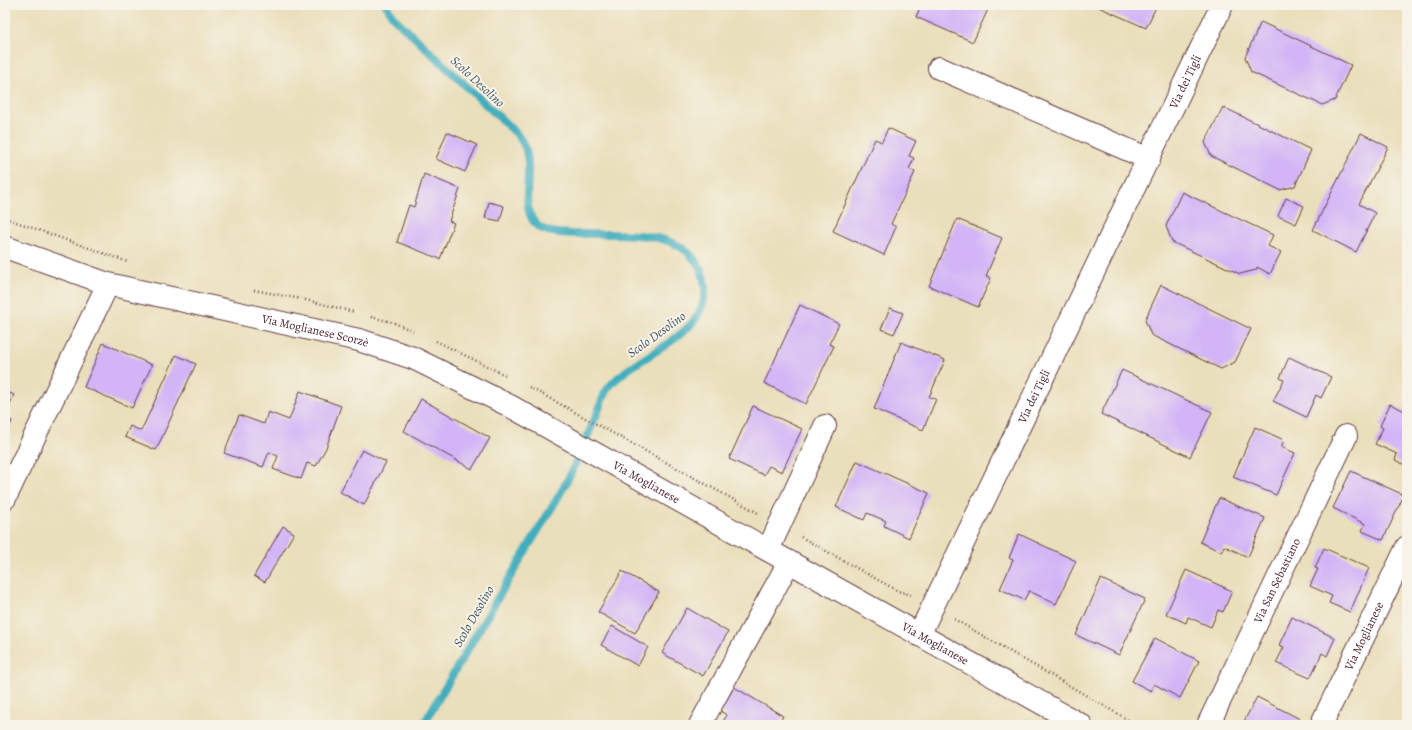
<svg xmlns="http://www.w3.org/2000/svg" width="1412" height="730" viewBox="0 0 1412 730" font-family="Alegreya,serif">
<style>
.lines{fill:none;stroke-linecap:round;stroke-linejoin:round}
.stream{stroke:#40adbe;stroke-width:8}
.building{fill:#d2b4f7}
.minor-casing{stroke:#623c41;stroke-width:24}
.secondary-casing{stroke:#623c41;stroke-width:24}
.path{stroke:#623c41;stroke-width:2.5;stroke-dasharray:1 3;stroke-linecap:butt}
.minor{stroke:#fff;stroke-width:22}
.secondary{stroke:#fff;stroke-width:22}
.labels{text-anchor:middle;stroke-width:4;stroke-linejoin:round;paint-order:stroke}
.street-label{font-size:12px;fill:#4a1f2b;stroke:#f7f3e8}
.water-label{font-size:13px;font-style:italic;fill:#465866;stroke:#f7f3e8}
</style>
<rect width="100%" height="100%" fill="#f7f3e8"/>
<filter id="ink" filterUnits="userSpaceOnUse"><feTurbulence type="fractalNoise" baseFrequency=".025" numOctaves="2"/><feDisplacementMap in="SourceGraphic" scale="8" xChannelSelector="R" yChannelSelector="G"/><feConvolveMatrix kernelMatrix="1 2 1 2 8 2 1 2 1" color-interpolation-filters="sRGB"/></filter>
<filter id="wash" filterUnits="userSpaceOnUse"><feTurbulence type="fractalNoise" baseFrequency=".012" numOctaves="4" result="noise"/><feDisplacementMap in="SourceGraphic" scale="16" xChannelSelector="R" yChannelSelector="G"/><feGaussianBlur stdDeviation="0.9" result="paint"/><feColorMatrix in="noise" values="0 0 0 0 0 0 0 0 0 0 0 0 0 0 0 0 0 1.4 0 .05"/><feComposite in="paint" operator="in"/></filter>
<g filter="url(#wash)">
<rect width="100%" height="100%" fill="#eadfbb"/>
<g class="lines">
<path class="stream" d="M 386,5 L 394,18 L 516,133 C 519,137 523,142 525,147 C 534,169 519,205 535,223 C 544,234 562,233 574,234 C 611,235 671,227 695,260 C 701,268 704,278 705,287 C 707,341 632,353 606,391 C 602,398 600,407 597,414 C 588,434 580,455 570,475 C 556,503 538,530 522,557 C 489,613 456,669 423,725"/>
</g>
<g id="blocks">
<g class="building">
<path d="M 921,5 L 990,5 L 973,42 L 916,17 Z"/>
<path d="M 1094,5 L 1157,5 L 1146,28 Z"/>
<path d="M 1261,22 L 1351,65 L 1335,100 L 1322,105 L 1251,72 L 1245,57 Z"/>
<path d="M 1223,107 L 1311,150 L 1295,186 L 1280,190 L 1211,156 L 1205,142 Z"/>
<path d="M 888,128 L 916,141 L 909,156 L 914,158 L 909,169 L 915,172 L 891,224 L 896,227 L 884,255 L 833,231 L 875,139 L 882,142 Z"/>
<path d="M 447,132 L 477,145 L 465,172 L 436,159 Z"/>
<path d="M 1361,133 L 1388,147 L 1359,204 L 1375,213 L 1356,252 L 1313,230 Z"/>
<path d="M 424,174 L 460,189 L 449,221 L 454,223 L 440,259 L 397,242 L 409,205 L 414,207 Z"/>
<path d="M 1182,192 L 1273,235 L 1268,246 L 1281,252 L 1270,274 L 1257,267 L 1256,270 L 1240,274 L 1172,242 L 1166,226 Z"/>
<path d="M 1286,198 L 1304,206 L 1296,224 L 1278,216 Z"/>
<path d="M 489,202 L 504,206 L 500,221 L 485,218 Z"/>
<path d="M 957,219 L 1002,238 L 986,276 L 991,278 L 978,307 L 929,286 Z"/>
<path d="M 1161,285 L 1251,329 L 1235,362 L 1221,369 L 1151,335 L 1145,320 Z"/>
<path d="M 800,305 L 839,324 L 829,344 L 834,346 L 806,404 L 764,383 Z"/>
<path d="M 890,308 L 903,313 L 894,334 L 881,329 Z"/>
<path d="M 901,342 L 945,360 L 929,397 L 936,399 L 923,430 L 874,409 Z"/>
<path d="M 103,343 L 152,365 L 132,408 L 84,387 Z"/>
<path d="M 176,355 L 196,364 L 156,450 L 125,437 L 130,426 L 141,431 Z"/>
<path d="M 1289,357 L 1331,377 L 1321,398 L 1316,395 L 1306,417 L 1273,401 L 1284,380 L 1280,378 Z"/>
<path d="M 1122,370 L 1212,412 L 1190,457 L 1101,414 Z"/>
<path d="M 5,391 L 14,395 L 5,415 Z"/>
<path d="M 300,391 L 341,406 L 326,448 L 316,466 L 307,463 L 301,479 L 273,469 L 278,456 L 269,452 L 263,467 L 224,453 L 239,415 L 264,424 L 268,412 L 289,420 Z"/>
<path d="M 421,399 L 490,438 L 472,469 L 404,431 Z"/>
<path d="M 1390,404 L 1407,412 L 1407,466 L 1395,460 L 1397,454 L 1375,444 L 1383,428 L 1380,426 Z"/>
<path d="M 753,406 L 802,429 L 782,472 L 769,466 L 764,475 L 729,459 Z"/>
<path d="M 5,417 L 12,421 L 5,437 Z"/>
<path d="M 1255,427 L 1284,440 L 1281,447 L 1295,453 L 1276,495 L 1233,477 Z"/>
<path d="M 362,450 L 386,462 L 364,505 L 340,492 Z"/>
<path d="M 857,461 L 929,493 L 909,538 L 884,526 L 886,521 L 867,513 L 864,520 L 836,507 Z"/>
<path d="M 1351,471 L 1404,495 L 1383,540 L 1362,531 L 1365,524 L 1333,508 Z"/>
<path d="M 1219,498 L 1265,518 L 1248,557 L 1224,546 L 1222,552 L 1200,542 Z"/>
<path d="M 283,526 L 294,533 L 265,582 L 254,576 Z"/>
<path d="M 1019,534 L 1076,561 L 1056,604 L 1029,591 L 1024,600 L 1000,589 L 1013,560 L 1009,558 Z"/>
<path d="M 1324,548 L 1369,568 L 1350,612 L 1329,603 L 1332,596 L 1310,586 L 1318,569 L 1315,568 Z"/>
<path d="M 1186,570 L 1232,591 L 1223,612 L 1218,610 L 1211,627 L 1188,617 L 1186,623 L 1166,614 Z"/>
<path d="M 622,571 L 659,592 L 635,633 L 598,612 Z"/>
<path d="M 1101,579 L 1145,599 L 1119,655 L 1076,635 Z"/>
<path d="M 687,608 L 728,632 L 703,676 L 662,653 Z"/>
<path d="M 1292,617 L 1335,638 L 1327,656 L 1322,653 L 1310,678 L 1276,663 L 1284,647 L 1279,645 Z"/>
<path d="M 612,626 L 648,647 L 638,666 L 601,645 Z"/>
<path d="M 1155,638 L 1199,661 L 1180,698 L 1154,684 L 1151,691 L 1132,681 Z"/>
<path d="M 734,687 L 783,716 L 778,725 L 721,725 L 727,715 L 720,711 Z"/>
<path d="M 1257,697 L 1300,719 L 1297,725 L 1242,725 Z"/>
</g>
</g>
</g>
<g filter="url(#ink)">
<use href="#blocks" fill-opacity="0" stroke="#623c41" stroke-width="1"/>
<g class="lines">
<g class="minor-casing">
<g id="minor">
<path d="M 939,68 L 1149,159"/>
<path d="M 5,498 L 108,284"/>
<path d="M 768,550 L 825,426"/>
<path id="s1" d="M 919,635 L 1222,5"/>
<path d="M 700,725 L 789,562"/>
<path id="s2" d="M 1208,725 L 1346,436"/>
<path id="s3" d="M 1321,725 L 1407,547"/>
</g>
</g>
<g class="secondary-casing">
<g id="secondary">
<path id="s4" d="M 5,247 L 108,284 L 359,340 L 413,358 L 510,406 L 1081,725"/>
</g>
</g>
<g class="path">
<path d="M 5,218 L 128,262"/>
<path d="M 254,290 L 306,300 L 354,312"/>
<path d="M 371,317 L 392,322 L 413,331"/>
<path d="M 436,341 L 505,375"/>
<path d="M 529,387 L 760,514"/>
<path d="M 801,537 L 898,591 L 911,595"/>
<path d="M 954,619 L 1137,725"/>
</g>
<use href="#minor" class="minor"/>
<use href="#secondary" class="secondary"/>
</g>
</g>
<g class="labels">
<g class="street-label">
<text dy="4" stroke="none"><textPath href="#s1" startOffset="614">Via dei Tigli</textPath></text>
<text dy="4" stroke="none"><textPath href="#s4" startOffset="322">Via Moglianese Scorzè</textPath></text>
<text dy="4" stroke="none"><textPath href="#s1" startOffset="265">Via dei Tigli</textPath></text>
<text dy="4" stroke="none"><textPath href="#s4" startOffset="688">Via Moglianese</textPath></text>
<text dy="4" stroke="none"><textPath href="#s2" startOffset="160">Via San Sebastiano</textPath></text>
<text dy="4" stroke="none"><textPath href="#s3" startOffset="99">Via Moglianese</textPath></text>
<text dy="4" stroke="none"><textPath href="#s4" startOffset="1019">Via Moglianese</textPath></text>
</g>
<g class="water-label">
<text transform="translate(478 81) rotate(43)" y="5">Scolo Desolino</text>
<text transform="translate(656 334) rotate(-36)" y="5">Scolo Desolino</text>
<text transform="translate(473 616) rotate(-60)" y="5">Scolo Desolino</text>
</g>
</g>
<rect width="1412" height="730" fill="none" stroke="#f7f3e8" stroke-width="20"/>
</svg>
